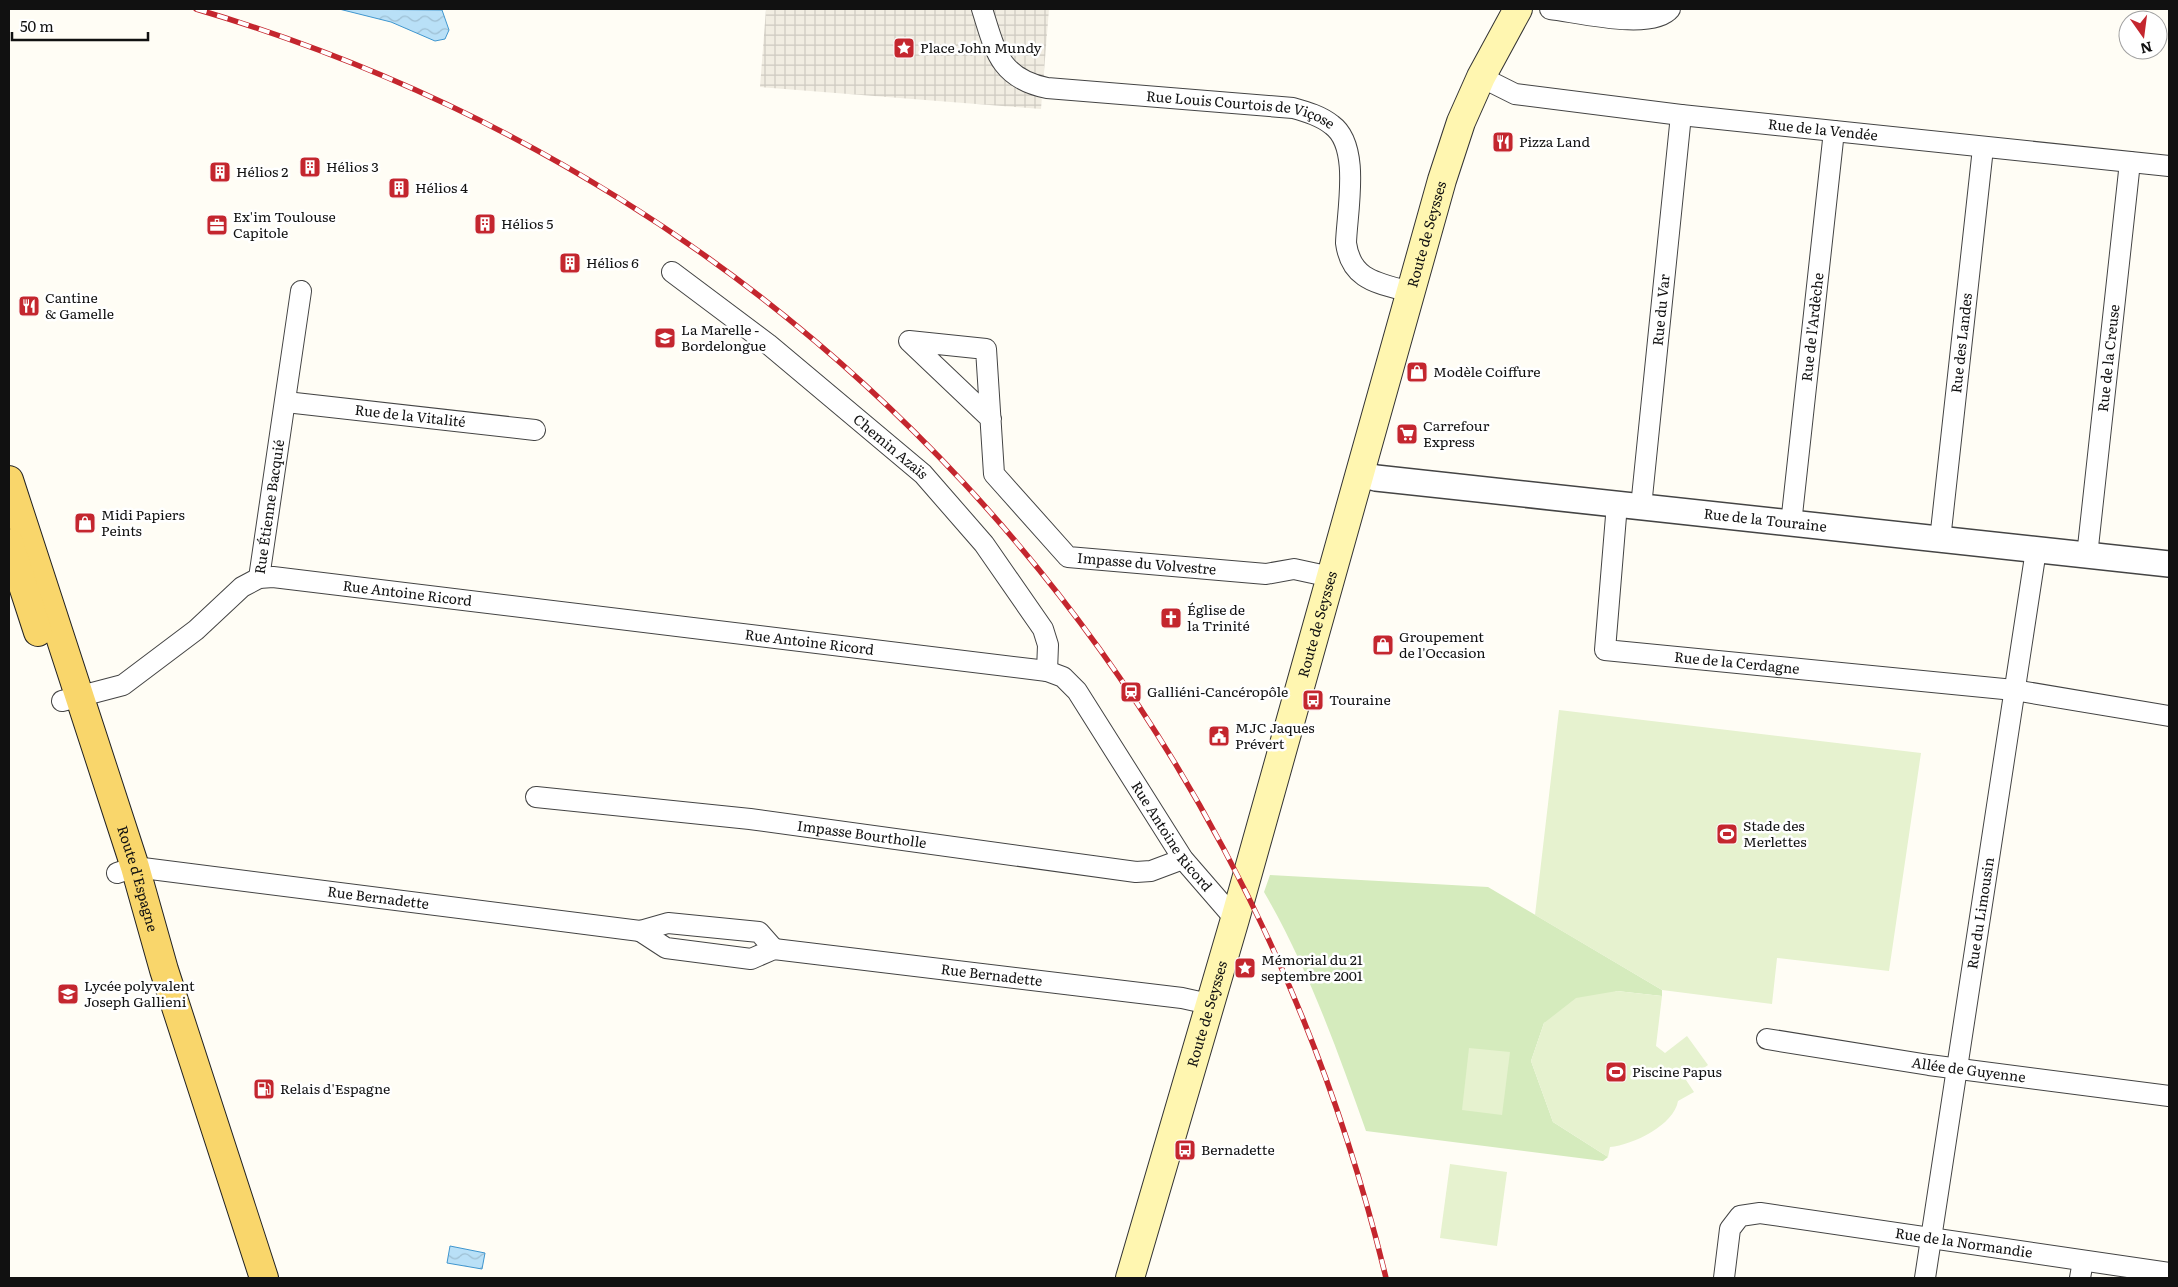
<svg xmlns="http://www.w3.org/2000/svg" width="2178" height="1287" viewBox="0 0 2178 1287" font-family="Literata,serif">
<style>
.green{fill:#d5ebbd}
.pitch{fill:#e6f2cf}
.plaza{fill:url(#plaza-grid)}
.water{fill:url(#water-waves);stroke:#3f96cf}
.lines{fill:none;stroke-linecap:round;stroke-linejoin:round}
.minor-casing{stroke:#444;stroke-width:22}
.tertiary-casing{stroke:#444;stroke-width:28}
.secondary-casing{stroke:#333;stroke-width:30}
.primary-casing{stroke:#222;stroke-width:30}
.minor{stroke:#fff;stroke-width:20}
.tertiary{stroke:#fff;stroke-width:25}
.secondary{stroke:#fff6b0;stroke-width:28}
.primary{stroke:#f9d66b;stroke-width:28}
.rail-casing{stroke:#c4262e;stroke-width:5.5}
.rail{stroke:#fff;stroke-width:4;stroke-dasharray:11;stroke-linecap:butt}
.labels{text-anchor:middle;stroke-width:5;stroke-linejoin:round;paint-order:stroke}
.poi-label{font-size:14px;fill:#111;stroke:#fff;text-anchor:start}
.street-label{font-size:14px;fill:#111;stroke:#fff}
</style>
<defs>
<pattern id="plaza-grid" width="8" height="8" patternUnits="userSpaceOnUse" patternTransform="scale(1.25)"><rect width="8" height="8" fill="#f1ede2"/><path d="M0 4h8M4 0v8" fill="none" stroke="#cecac1"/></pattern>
<pattern id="water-waves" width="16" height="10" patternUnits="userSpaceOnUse" patternTransform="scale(1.25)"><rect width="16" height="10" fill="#b9e0f7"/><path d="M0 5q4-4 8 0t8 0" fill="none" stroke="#9ebfd3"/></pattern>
</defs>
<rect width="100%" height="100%" fill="#fffdf5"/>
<path class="green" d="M 1270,875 L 1488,887 L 1662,990 L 1662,996 L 1617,991 L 1544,1023 L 1531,1061 L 1553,1122 L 1608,1157 L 1603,1161 L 1366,1131 C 1337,1049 1308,968 1264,892 Z"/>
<g class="pitch">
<path d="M 1559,710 L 1921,753 L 1889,971 L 1777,958 L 1772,1004 L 1662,990 L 1535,915 Z"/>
<path d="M 1617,991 L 1662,996 L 1656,1046 L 1665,1053 L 1687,1036 L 1708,1065 L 1686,1080 L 1694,1092 L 1678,1101 C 1674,1125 1633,1145 1610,1147 L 1608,1157 L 1553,1122 L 1531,1061 L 1544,1023 L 1576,998 Z"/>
<path d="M 1469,1048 L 1510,1052 L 1502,1115 L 1462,1110 Z"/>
<path d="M 1450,1164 L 1507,1172 L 1497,1246 L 1440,1238 Z"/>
</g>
<path class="plaza" d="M 766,9 L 1049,9 L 1041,109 L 760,87 Z"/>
<g class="water">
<path d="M 339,9 L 442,10 L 449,30 L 445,39 L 435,41 L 391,22 Z"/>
<path d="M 450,1246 L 485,1253 L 482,1269 L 447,1263 Z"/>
</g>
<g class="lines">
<g class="minor-casing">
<g id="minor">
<path id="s1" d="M 982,9 C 995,50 999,78 1047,88 L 1293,108 C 1307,112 1321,116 1332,125 C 1361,146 1347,211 1346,243 C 1351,281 1379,283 1410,292"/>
<path d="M 1550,9 C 1577,12 1652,31 1670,9"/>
<path id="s2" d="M 1481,77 L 1515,94 L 1681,115 L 2169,166"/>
<path id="s3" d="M 672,272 L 768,344 L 923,474 L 984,544 L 1043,629 L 1048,645 L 1047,671"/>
<path id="s4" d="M 286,402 L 535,430"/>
<path id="s5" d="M 991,419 L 909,341 L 986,349 L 994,474 L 1068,557 L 1266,574 L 1294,569 L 1331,577"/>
<path id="s6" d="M 1617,504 L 1605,650 L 2014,690 L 2169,716"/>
<path id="s7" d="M 1641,507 L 1681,115"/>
<path id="s8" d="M 1791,524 L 1834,131"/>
<path id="s9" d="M 1940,540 L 1983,148"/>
<path id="s10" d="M 2087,556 L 2130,162"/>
<path id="s11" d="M 259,578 L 301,291"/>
<path id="s12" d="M 62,701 L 123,685 L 196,630 L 242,587 L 259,578 L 273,577 L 1047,671 L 1063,677 L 1077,691 L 1183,859 L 1235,919"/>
<path id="s13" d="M 536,797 L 750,819 L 1136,872 L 1151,871 L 1183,859"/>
<path id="s14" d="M 117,873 L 135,867 L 640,931 L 668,923 L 759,932 L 774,949"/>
<path id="s15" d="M 640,931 L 666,948 L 751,959 L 774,949 L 1182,998 L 1209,1004"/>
<path id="s16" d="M 1767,1039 L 1929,1065 L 2169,1096"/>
<path id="s17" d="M 1724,1278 L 1730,1229 L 1740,1216 L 1760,1213 L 2169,1273"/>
<path id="s18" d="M 1925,1278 L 2036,550"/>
<path d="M 2080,1278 L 2083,1261"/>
</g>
</g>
<g class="tertiary-casing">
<g id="tertiary">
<path id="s19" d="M 1360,474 L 1376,478 L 2169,564"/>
</g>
</g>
<g class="secondary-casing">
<g id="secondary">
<path id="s20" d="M 1130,1278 L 1235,919 L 1442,180 L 1461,122 L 1481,77 L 1518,9"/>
</g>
</g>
<g class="primary-casing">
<g id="primary">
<path id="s21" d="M 9,480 L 135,867 L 164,970 L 264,1278"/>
<path d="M 9,543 L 38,632"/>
</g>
</g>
<use href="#minor" class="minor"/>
<use href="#tertiary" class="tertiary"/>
<use href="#secondary" class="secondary"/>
<use href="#primary" class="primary"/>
<g class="rail-casing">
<path id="rail" d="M 196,9 C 801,187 1239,669 1386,1278"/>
</g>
<use href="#rail" class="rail"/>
</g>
<defs>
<g id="sight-square" transform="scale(1.125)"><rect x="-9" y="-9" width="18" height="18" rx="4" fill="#c4262e" stroke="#fff"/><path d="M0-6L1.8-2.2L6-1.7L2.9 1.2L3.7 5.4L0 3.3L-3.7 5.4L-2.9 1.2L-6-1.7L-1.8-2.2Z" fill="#fff"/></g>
<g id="restaurant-square" transform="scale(1.125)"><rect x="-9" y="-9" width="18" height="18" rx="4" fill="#c4262e" stroke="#fff"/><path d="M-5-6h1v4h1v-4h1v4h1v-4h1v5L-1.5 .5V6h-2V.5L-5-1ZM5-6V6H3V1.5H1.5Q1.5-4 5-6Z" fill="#fff"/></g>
<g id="building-square" transform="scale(1.125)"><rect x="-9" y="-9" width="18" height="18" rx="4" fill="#c4262e" stroke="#fff"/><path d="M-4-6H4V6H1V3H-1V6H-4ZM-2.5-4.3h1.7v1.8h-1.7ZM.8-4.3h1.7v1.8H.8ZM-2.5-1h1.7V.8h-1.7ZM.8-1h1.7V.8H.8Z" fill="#fff"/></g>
<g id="office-square" transform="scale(1.125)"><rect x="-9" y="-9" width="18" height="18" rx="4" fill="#c4262e" stroke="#fff"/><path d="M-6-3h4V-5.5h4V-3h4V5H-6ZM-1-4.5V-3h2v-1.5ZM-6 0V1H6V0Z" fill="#fff"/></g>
<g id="school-square" transform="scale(1.125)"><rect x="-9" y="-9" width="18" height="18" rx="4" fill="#c4262e" stroke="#fff"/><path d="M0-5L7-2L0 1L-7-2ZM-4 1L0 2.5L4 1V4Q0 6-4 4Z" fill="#fff"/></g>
<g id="shop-square" transform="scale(1.125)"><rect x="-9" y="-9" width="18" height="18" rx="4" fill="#c4262e" stroke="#fff"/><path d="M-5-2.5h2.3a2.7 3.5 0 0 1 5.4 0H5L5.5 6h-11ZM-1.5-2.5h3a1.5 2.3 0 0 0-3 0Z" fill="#fff"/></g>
<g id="supermarket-square" transform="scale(1.125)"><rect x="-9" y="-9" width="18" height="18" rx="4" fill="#c4262e" stroke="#fff"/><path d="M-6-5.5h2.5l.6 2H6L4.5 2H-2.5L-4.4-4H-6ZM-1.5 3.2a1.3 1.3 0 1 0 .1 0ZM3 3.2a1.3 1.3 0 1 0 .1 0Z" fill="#fff"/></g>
<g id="church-square" transform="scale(1.125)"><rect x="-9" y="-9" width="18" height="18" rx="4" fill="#c4262e" stroke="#fff"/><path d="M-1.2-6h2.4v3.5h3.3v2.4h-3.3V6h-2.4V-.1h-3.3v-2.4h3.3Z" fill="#fff"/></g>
<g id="station-square" transform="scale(1.125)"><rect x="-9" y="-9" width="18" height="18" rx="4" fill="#c4262e" stroke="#fff"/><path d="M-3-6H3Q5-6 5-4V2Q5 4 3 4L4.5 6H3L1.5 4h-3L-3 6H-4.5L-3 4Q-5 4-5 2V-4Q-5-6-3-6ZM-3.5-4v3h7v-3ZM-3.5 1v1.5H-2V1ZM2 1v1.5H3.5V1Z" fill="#fff"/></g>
<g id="bus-square" transform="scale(1.125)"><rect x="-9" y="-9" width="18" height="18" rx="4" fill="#c4262e" stroke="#fff"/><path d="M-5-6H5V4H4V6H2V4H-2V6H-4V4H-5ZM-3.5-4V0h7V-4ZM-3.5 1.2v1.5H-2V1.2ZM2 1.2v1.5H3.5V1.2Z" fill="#fff"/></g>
<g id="civic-square" transform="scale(1.125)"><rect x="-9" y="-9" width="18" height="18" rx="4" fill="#c4262e" stroke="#fff"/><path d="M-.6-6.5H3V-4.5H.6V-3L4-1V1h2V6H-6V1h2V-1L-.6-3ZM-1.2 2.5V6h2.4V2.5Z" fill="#fff"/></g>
<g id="stadium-square" transform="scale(1.125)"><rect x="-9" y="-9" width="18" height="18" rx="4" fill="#c4262e" stroke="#fff"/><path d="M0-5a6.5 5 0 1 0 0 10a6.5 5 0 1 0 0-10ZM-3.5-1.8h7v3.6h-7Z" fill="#fff"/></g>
<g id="fuel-square" transform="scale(1.125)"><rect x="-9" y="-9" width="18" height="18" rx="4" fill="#c4262e" stroke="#fff"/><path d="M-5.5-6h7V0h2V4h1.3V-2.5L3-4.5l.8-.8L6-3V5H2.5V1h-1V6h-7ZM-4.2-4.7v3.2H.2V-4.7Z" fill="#fff"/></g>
</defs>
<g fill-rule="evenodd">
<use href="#sight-square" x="904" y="48"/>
<use href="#restaurant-square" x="1503" y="142"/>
<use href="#building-square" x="310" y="167"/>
<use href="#building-square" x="220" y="172"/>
<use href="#building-square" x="399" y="188"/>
<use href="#building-square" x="485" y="224"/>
<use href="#office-square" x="217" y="225"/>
<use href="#building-square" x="570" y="263"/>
<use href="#restaurant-square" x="29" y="306"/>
<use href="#school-square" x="665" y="338"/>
<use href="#shop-square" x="1417" y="372"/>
<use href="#supermarket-square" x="1407" y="434"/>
<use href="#shop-square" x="85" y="523"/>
<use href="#church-square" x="1171" y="618"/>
<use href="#shop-square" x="1383" y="645"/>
<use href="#station-square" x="1131" y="692"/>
<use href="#bus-square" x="1313" y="700"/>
<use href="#civic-square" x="1219" y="736"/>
<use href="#stadium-square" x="1727" y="834"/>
<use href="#sight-square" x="1245" y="968"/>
<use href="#school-square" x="68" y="994"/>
<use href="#stadium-square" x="1616" y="1072"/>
<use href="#fuel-square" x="264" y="1089"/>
<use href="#bus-square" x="1185" y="1150"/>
</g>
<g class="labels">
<g class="poi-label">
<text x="920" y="53">Place John Mundy</text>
<text x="1519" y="147">Pizza Land</text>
<text x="326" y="172">Hélios 3</text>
<text x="236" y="177">Hélios 2</text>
<text x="415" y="193">Hélios 4</text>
<text x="233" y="222">Ex'im Toulouse<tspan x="233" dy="16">Capitole</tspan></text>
<text x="501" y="229">Hélios 5</text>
<text x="586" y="268">Hélios 6</text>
<text x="45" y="303">Cantine<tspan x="45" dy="16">&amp; Gamelle</tspan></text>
<text x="681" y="335">La Marelle -<tspan x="681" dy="16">Bordelongue</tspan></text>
<text x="1433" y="377">Modèle Coiffure</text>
<text x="1423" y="431">Carrefour<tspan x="1423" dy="16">Express</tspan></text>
<text x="101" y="520">Midi Papiers<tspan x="101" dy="16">Peints</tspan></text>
<text x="1187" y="615">Église de<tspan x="1187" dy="16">la Trinité</tspan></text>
<text x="1399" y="642">Groupement<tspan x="1399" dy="16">de l'Occasion</tspan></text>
<text x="1147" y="697">Galliéni-Cancéropôle</text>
<text x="1329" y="705">Touraine</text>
<text x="1235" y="733">MJC Jaques<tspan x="1235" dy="16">Prévert</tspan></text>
<text x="1743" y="831">Stade des<tspan x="1743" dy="16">Merlettes</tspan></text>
<text x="1261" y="965">Mémorial du 21<tspan x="1261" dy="16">septembre 2001</tspan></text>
<text x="84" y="991">Lycée polyvalent<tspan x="84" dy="16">Joseph Gallieni</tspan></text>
<text x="1632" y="1077">Piscine Papus</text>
<text x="280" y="1094">Relais d'Espagne</text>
<text x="1201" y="1155">Bernadette</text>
</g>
<g class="street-label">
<text dy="5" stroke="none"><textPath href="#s1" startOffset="305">Rue Louis Courtois de Viçose</textPath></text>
<text dy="5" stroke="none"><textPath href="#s2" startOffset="348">Rue de la Vendée</textPath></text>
<text dy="5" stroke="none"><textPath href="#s20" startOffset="1085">Route de Seysses</textPath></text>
<text dy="5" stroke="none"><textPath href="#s7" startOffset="198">Rue du Var</textPath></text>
<text dy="5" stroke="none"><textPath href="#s8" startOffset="198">Rue de l'Ardèche</textPath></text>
<text dy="5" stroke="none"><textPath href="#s9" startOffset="198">Rue des Landes</textPath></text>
<text dy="5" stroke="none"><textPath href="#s10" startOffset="199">Rue de la Creuse</textPath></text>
<text dy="5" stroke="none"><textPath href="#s4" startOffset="125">Rue de la Vitalité</textPath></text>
<text dy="5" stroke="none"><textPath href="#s3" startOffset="280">Chemin Azaïs</textPath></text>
<text dy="5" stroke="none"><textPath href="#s11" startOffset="72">Rue Étienne Bacquié</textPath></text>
<text dy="5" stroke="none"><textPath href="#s19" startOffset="408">Rue de la Touraine</textPath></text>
<text dy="5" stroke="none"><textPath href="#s5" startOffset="506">Impasse du Volvestre</textPath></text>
<text dy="5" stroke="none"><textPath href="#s12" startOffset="386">Rue Antoine Ricord</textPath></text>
<text dy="5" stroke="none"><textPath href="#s20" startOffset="680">Route de Seysses</textPath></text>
<text dy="5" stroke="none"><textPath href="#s12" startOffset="791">Rue Antoine Ricord</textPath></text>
<text dy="5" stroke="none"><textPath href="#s6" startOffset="279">Rue de la Cerdagne</textPath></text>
<text dy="5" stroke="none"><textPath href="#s13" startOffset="328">Impasse Bourtholle</textPath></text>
<text dy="5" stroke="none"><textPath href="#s12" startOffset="1241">Rue Antoine Ricord</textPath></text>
<text dy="5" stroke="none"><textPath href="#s21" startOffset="419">Route d'Espagne</textPath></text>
<text dy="5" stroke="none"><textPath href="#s14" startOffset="264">Rue Bernadette</textPath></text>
<text dy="5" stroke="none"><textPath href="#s18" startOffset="369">Rue du Limousin</textPath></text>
<text dy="5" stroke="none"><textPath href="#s15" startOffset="361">Rue Bernadette</textPath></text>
<text dy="5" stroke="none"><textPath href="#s20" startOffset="275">Route de Seysses</textPath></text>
<text dy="5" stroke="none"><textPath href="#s16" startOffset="204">Allée de Guyenne</textPath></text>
<text dy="5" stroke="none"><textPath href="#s17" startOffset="292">Rue de la Normandie</textPath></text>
</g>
</g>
<rect width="2178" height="1287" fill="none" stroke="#111111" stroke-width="20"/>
<g transform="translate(2143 35) rotate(166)"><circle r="24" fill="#ffffff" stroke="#a0a0a0"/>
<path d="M0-4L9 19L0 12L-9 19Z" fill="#c4262e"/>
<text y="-8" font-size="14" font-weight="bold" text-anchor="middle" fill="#111111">N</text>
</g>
<path d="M12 32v8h136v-8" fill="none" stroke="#111111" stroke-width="2.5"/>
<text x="20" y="32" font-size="15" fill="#111111" stroke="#ffffff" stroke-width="4" paint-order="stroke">50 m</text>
</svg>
